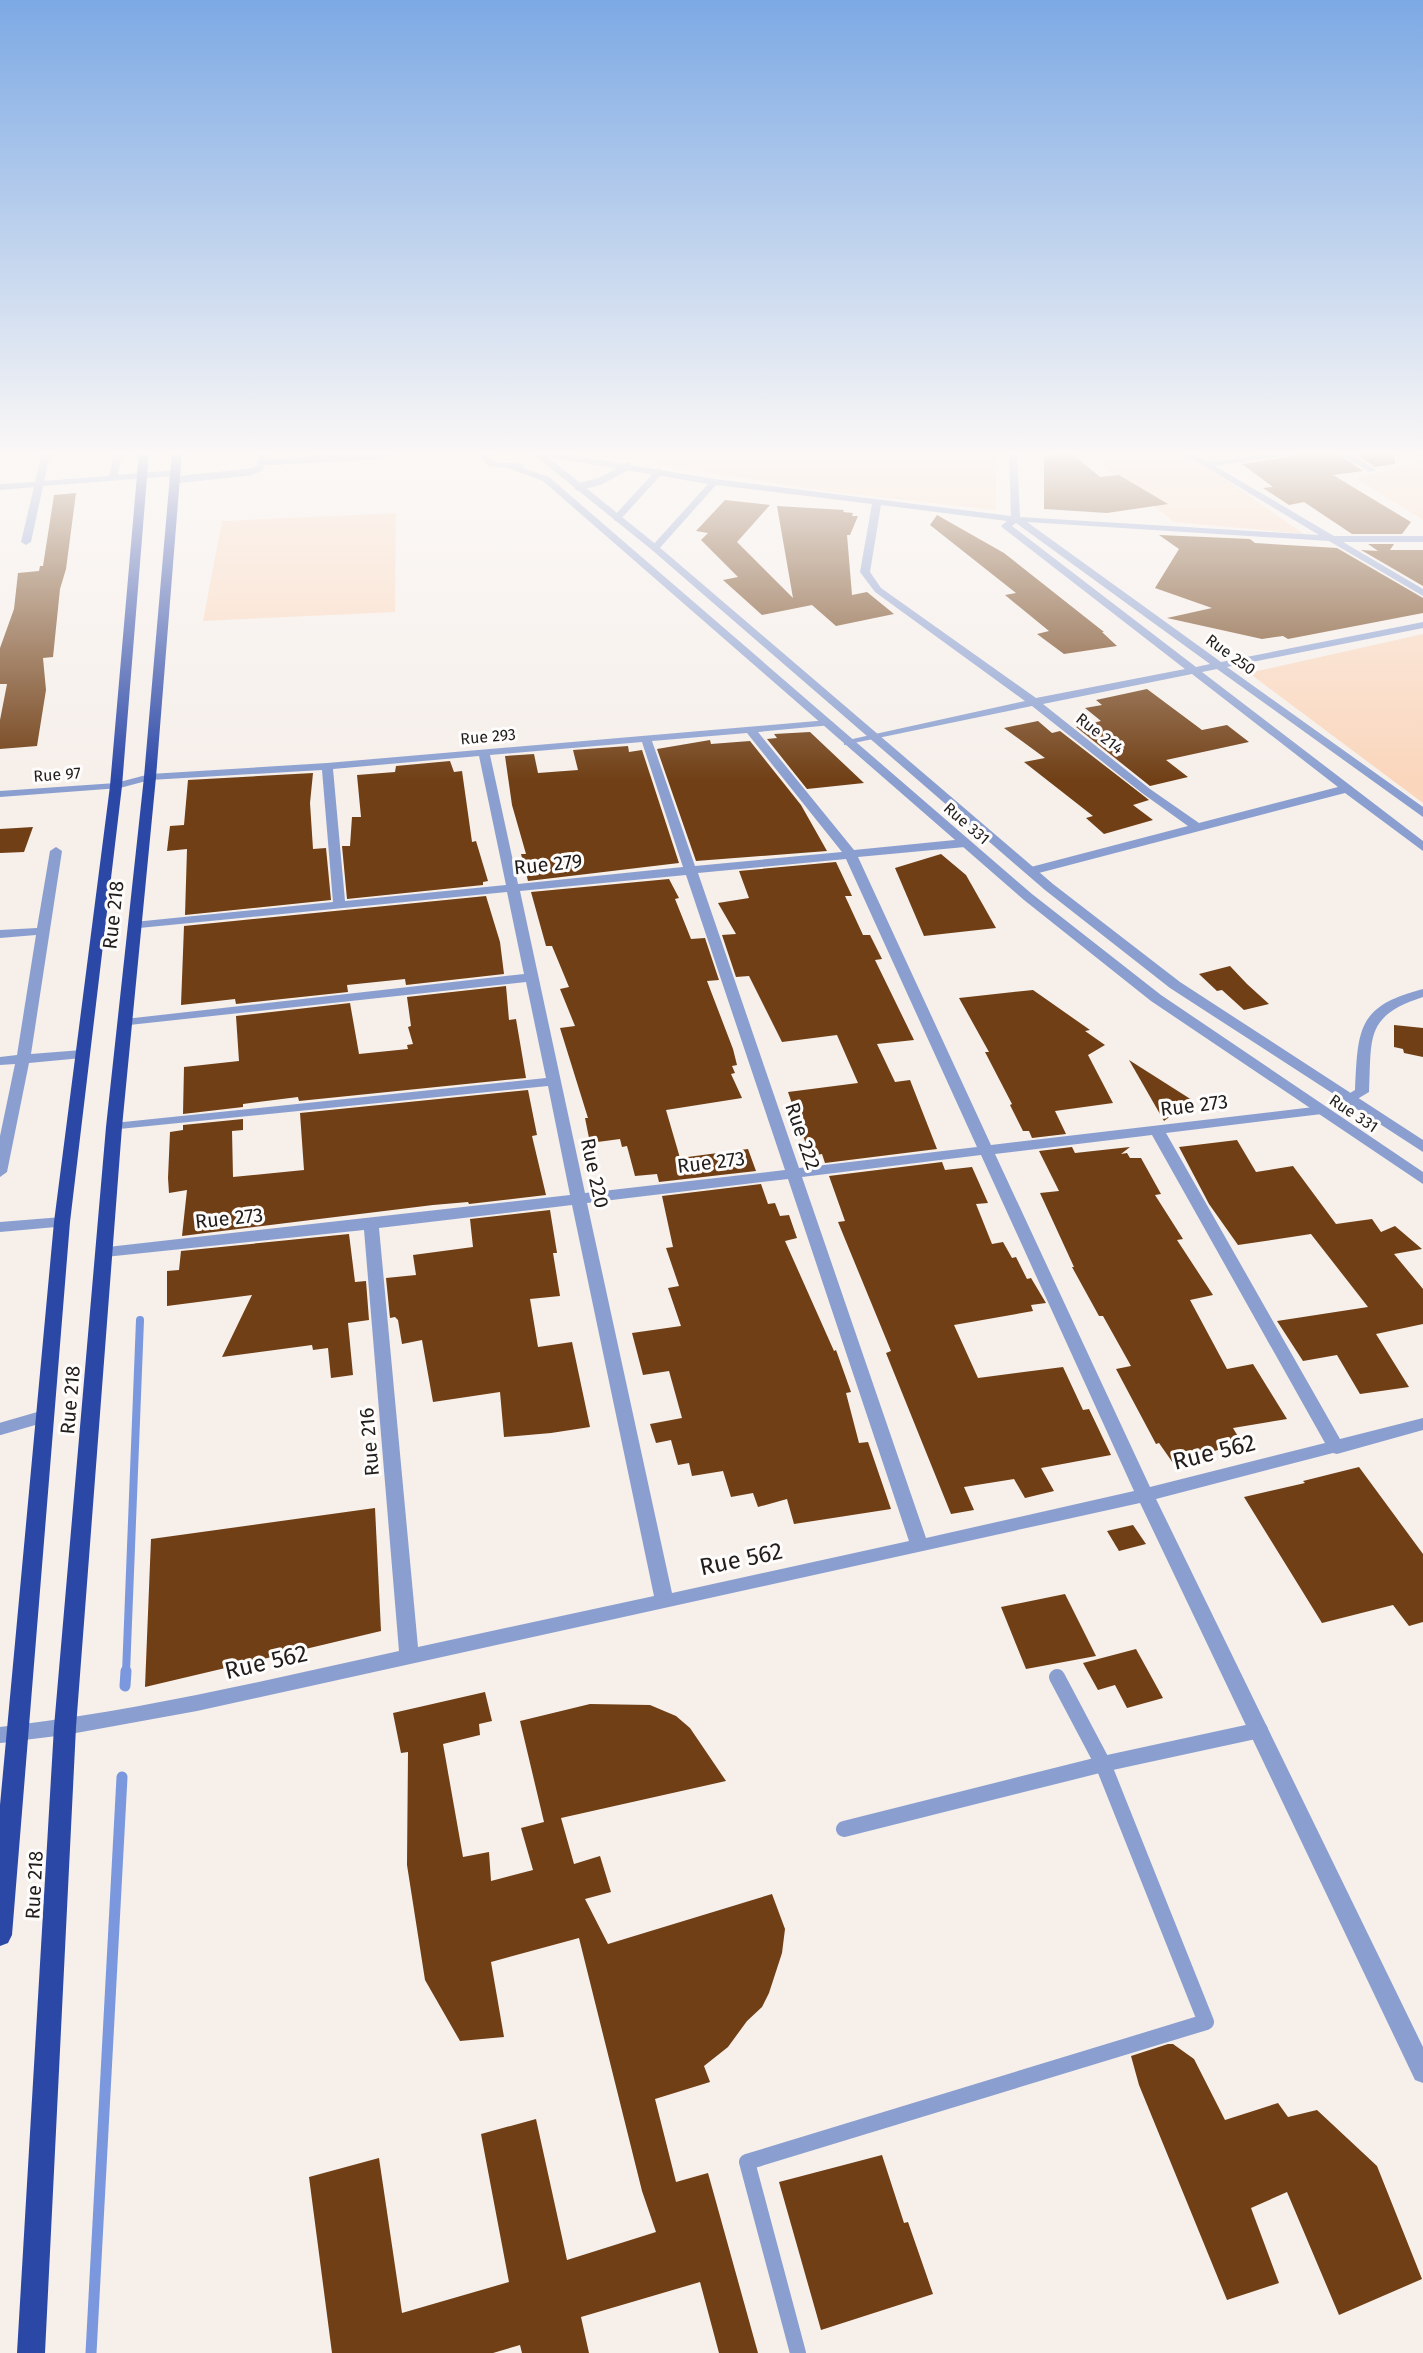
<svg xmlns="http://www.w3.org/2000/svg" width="1423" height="2353" viewBox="0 0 1423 2353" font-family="'Fira Sans',sans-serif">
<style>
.green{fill:#fad6bc}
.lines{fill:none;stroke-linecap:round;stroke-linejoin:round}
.stream-far1{stroke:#7b98de;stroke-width:8}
.stream{stroke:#7b98de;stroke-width:11}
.building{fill:#703f15}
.service-far2{stroke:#8a9fd0;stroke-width:7}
.service-far1{stroke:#8a9fd0;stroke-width:12}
.service{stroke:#8a9fd0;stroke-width:16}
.minor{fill:#8a9fd0;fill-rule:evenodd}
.tertiary{fill:#8a9fd0;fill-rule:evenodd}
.trunk{fill:#2c48a7;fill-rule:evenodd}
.labels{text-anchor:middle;stroke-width:6;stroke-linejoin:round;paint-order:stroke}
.far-street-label{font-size:16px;fill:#201d1c;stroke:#fffdfc}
.street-label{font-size:20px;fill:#201d1c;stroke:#fffdfc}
.near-street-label{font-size:24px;fill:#201d1c;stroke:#fffdfc}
</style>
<rect width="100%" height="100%" fill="#f6efea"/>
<g class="green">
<path d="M 613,452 L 996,452 L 996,510 L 817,490 L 610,457 Z"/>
<path d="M 1085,452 L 1275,452 L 1203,464 L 1304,534 L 1174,522 Z"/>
<path d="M 1423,462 L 1423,520 L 1356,478 Z"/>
<path d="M 396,513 L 395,612 L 203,621 L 222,521 Z"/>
<path d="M 1423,634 L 1423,803 L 1249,673 Z"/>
</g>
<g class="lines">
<path class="stream-far1" d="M 126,1673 L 140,1320"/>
<g class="stream">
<path d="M 125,1686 L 126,1671"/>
<path d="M 91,2353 L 122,1777"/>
</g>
</g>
<g class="building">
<path d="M 1295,452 L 1336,452 L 1363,471 L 1333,475 L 1411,522 L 1402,534 L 1352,534 L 1304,502 L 1289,505 L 1263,488 L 1273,487 L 1242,464 L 1289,457 Z"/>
<path d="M 1352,452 L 1394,452 L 1395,464 L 1375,467 Z"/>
<path d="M 1066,453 L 1075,456 L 1100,477 L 1119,475 L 1168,504 L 1107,513 L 1044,509 L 1044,457 Z"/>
<path d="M 76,493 L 66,569 L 60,589 L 53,657 L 43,658 L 46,690 L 37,746 L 0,749 L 0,720 L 7,684 L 0,684 L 0,648 L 14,609 L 18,573 L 39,571 L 40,566 L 43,566 L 54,495 Z"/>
<path d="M 725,500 L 770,505 L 737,542 L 793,598 L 777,506 L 844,510 L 843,512 L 853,513 L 852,516 L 858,516 L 850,535 L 847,535 L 852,595 L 867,592 L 894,614 L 836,626 L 812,605 L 762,615 L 723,580 L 738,577 L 701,540 L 708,533 L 696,531 Z"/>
<path d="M 937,515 L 1004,553 L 1104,632 L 1102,632 L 1117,646 L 1064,654 L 1037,634 L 1049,631 L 1005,595 L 1016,593 L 930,525 Z"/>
<path d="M 1159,535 L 1250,539 L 1255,543 L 1337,548 L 1423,598 L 1423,613 L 1288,639 L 1283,636 L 1262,639 L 1167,618 L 1212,608 L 1155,588 L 1179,549 Z"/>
<path d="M 1368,544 L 1394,544 L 1390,550 L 1423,550 L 1423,586 L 1361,550 L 1378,551 Z"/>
<path d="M 1147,689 L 1202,730 L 1227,725 L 1249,742 L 1166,760 L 1188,777 L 1150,786 L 1076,727 L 1101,721 L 1085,708 L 1102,705 L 1096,700 Z"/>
<path d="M 1038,721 L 1052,733 L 1060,731 L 1149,800 L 1133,805 L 1153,820 L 1104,834 L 1086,818 L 1093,816 L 1024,762 L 1045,758 L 1004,728 Z"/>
<path d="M 810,732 L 864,783 L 807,789 L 767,739 L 777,738 L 774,734 Z"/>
<path d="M 710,740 L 711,744 L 750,741 L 801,805 L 827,851 L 696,861 L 657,749 Z"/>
<path d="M 628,746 L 629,752 L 642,750 L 679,863 L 528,881 L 521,854 L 526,854 L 512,805 L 505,756 L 534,754 L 538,773 L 578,770 L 573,750 Z"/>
<path d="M 450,761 L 454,772 L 462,771 L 472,842 L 476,841 L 488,881 L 483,882 L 483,885 L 347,899 L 342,846 L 350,846 L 352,817 L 361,817 L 357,775 L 395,772 L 396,766 Z"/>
<path d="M 313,773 L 310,803 L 313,849 L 326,848 L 331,900 L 185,915 L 187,849 L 167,851 L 170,826 L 184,825 L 188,780 Z"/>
<path d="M 33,827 L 24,852 L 0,853 L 0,829 Z"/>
<path d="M 941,854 L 966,875 L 996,928 L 924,936 L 895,868 Z"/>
<path d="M 836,862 L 852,896 L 845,896 L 863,935 L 870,935 L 882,959 L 875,960 L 914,1040 L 877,1044 L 895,1082 L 910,1080 L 937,1149 L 825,1163 L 822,1154 L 810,1156 L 788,1092 L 858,1083 L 837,1035 L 782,1042 L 749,976 L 736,977 L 722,935 L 736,934 L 718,903 L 749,898 L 739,871 Z"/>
<path d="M 669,879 L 679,898 L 675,899 L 691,939 L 705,938 L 719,980 L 707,981 L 733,1049 L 737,1065 L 732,1066 L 735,1073 L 731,1074 L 742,1098 L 666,1110 L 680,1158 L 748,1149 L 756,1171 L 659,1182 L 657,1174 L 635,1176 L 627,1146 L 622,1147 L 620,1139 L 590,1143 L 585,1118 L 588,1118 L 560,1028 L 575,1026 L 560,989 L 569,987 L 552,946 L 546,946 L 531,892 Z"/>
<path d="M 486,896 L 500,942 L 504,974 L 406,985 L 405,979 L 347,985 L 348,992 L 236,1004 L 235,999 L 181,1005 L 184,926 Z"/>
<path d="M 1230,966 L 1247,984 L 1269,1004 L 1244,1010 L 1222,990 L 1217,991 L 1199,974 Z"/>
<path d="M 506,986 L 509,1020 L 516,1019 L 526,1078 L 299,1101 L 298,1097 L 243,1104 L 243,1107 L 183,1114 L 184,1067 L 239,1061 L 236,1016 L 350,1003 L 359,1054 L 408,1049 L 407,1045 L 413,1044 L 408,1027 L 411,1026 L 407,997 Z"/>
<path d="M 1033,990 L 1090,1030 L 1085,1031 L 1105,1045 L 1088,1055 L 1113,1103 L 1055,1111 L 1066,1134 L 1032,1138 L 1029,1131 L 1023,1131 L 1010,1105 L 1012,1104 L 985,1052 L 989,1052 L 959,998 Z"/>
<path d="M 1394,1025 L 1423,1028 L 1423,1057 L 1404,1053 L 1403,1049 L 1394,1047 Z"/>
<path d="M 1129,1060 L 1192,1100 L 1164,1121 Z"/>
<path d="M 528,1090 L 537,1135 L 532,1136 L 546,1195 L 469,1204 L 468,1202 L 433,1205 L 182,1236 L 187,1190 L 169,1193 L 168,1178 L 170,1132 L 183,1130 L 183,1125 L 243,1119 L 243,1130 L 232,1131 L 233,1177 L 304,1170 L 300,1113 Z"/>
<path d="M 1237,1140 L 1256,1172 L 1293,1166 L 1336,1224 L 1372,1219 L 1381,1232 L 1395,1226 L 1422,1249 L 1394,1254 L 1423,1289 L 1423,1324 L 1376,1334 L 1409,1387 L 1360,1394 L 1337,1355 L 1303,1361 L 1277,1321 L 1368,1307 L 1311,1234 L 1238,1245 L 1209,1204 L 1179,1147 Z"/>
<path d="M 1072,1147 L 1075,1153 L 1130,1147 L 1121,1154 L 1127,1153 L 1130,1158 L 1141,1158 L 1161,1194 L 1155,1195 L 1183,1239 L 1177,1240 L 1213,1295 L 1190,1300 L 1227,1369 L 1253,1364 L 1287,1419 L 1233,1428 L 1242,1443 L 1173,1463 L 1159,1443 L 1156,1444 L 1116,1369 L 1131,1366 L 1103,1316 L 1099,1316 L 1072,1267 L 1074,1267 L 1040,1193 L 1059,1191 L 1039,1151 Z"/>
<path d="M 942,1162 L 945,1170 L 972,1167 L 988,1203 L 976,1204 L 992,1244 L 1003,1242 L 1012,1258 L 1016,1257 L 1027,1279 L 1031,1278 L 1046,1303 L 1031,1305 L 1033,1311 L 954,1325 L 978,1378 L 1063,1367 L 1083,1410 L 1089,1409 L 1111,1455 L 1041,1468 L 1054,1491 L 1025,1498 L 1014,1479 L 964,1487 L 974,1510 L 951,1514 L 886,1353 L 891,1351 L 838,1222 L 845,1221 L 829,1176 Z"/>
<path d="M 761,1184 L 768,1204 L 775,1203 L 780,1216 L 789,1215 L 797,1238 L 785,1241 L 834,1351 L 836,1350 L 851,1392 L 846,1393 L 859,1443 L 868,1442 L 891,1509 L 794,1524 L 787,1499 L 758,1507 L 753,1493 L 731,1497 L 723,1471 L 692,1476 L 689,1463 L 678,1465 L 671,1440 L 656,1443 L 650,1424 L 682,1418 L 669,1371 L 643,1375 L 632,1333 L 681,1326 L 668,1288 L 679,1286 L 666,1248 L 673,1247 L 662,1196 Z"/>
<path d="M 550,1210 L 557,1253 L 553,1253 L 560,1296 L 530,1299 L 538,1347 L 572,1342 L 590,1427 L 551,1433 L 504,1437 L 500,1392 L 433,1402 L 422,1340 L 402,1344 L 398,1320 L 395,1317 L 390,1318 L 386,1278 L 416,1275 L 413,1255 L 473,1247 L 470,1219 Z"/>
<path d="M 349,1234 L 355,1282 L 366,1281 L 369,1320 L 348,1323 L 353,1375 L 331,1378 L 328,1348 L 313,1350 L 312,1345 L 222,1357 L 252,1295 L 167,1306 L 167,1271 L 179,1270 L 181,1251 Z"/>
<path d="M 1359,1467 L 1423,1554 L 1423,1622 L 1409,1626 L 1393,1605 L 1322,1623 L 1244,1497 L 1305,1483 L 1303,1481 Z"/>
<path d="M 375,1508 L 381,1631 L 145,1687 L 151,1539 Z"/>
<path d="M 1133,1525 L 1146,1544 L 1119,1551 L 1107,1531 Z"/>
<path d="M 1065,1594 L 1096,1656 L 1026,1669 L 1001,1607 Z"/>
<path d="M 1136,1649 L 1163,1698 L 1127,1708 L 1115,1685 L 1098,1690 L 1083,1663 Z"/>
<path d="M 485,1692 L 492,1721 L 479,1724 L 480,1735 L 443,1744 L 463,1857 L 489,1852 L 491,1881 L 533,1870 L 521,1828 L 544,1822 L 520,1721 L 590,1704 L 650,1705 L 676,1716 L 690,1728 L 726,1781 L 561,1818 L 574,1864 L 600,1856 L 611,1892 L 585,1899 L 608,1944 L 772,1894 L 785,1929 L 782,1953 L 769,1993 L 762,2007 L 747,2021 L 728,2047 L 704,2066 L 710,2082 L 655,2099 L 676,2182 L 708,2173 L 758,2353 L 719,2353 L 700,2282 L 581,2317 L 589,2353 L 522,2353 L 520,2345 L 493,2353 L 332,2353 L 309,2177 L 379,2158 L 402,2313 L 509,2282 L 481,2134 L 536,2119 L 567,2260 L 656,2232 L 642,2191 L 579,1938 L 491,1962 L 504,2037 L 460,2041 L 425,1980 L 407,1865 L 408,1752 L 401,1753 L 393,1713 Z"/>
<path d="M 1168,2044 L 1173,2044 L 1194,2059 L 1225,2120 L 1278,2103 L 1288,2117 L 1317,2110 L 1377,2166 L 1422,2279 L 1339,2315 L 1287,2192 L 1251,2208 L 1279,2283 L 1227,2300 L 1139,2085 L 1131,2056 Z"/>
<path d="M 882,2155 L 904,2223 L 908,2222 L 933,2294 L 821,2330 L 779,2182 Z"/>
</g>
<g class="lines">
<g class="service-far2">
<path d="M 261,462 L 376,456 L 391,452"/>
<path d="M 174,480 L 250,472 L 260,468 L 264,452"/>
<path d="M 578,487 L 601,481 L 628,466"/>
<path d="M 617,518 L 659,472"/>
</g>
<path class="service-far1" d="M 0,1429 L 45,1416"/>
<g class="service">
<path d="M 0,1735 L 16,1733"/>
<path d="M 844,1829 L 1103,1764 L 1260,1730"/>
<path d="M 798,2353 L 747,2162 L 1206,2022 L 1103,1764 L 1057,1677"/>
</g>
<g class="minor">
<path d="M 42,452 L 50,452 L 44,481 L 109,476 L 114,452 L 122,452 L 118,475 L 175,470 L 179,473 L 175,476 L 43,486 L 31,542 L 26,545 L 21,542 L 34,487 L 0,490 L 0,484 L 35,482 Z"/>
<path d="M 534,452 L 552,452 L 714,479 L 1011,516 L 1009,452 L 1017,452 L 1020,517 L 1319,535 L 1181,452 C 1194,451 1201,462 1212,462 C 1239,460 1265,452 1293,452 L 1289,455 L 1215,466 L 1334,536 L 1423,536 L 1423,542 L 1343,542 L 1423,589 L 1423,596 L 1329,541 L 1027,522 L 1221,662 L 1423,622 L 1423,628 L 1227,667 L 1423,807 L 1423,817 L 1217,669 L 1202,672 L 1423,841 L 1423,851 L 1345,793 L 1035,874 L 1027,874 L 1027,868 L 1188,826 L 1142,793 L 1032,706 L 844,745 L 844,741 L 848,740 L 1025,701 L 875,592 L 860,572 L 872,504 L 716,485 L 658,550 L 655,551 L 650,548 L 652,546 L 708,484 L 538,455 ZM 881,505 L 1007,521 L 1001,526 L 1003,528 L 1185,669 L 1036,698 L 881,588 L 870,572 ZM 1016,523 L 1210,664 L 1196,667 L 1012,526 ZM 1192,674 L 1338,787 L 1199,823 L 1150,789 L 1043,704 Z"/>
<path d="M 1338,452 L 1348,452 L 1376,470 L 1369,472 Z"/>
<path d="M 828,720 L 834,723 L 832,725 L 758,732 L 854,850 L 965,839 L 971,843 L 965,847 L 858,857 L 991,1145 L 1322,1106 L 1329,1110 L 1322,1114 L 1166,1133 L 1340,1439 L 1423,1418 L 1423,1430 L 1337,1454 L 1333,1453 L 1156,1499 L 1423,2047 L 1423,2083 L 1415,2080 L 1140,1503 L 197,1711 L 65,1735 L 16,1741 L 9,1739 L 6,1733 L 9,1727 L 16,1725 C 145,1709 272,1679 399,1651 L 364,1230 L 105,1257 L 97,1252 L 99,1248 L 570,1195 L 548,1086 L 109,1130 L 107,1127 L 114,1123 L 546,1078 L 526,982 L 120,1026 L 118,1023 L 125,1019 L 524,974 L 507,892 L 129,929 L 128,926 L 134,922 L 333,902 L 322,770 L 150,780 L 116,789 L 112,788 L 112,784 L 150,774 L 327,763 ZM 747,733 L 842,852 L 695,866 L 652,741 ZM 642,742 L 683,867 L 518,884 L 490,755 ZM 479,756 L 506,885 L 345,901 L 333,769 ZM 846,859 L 977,1147 L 799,1168 L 698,873 ZM 686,875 L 785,1170 L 585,1193 L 520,891 ZM 1152,1135 L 1325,1443 L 1150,1487 L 995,1154 ZM 981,1155 L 1134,1491 L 926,1538 L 802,1177 ZM 788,1179 L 909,1541 L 672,1593 L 587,1203 ZM 572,1205 L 654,1596 L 418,1647 L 379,1228 Z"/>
<path d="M 56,847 L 62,851 L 31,1054 L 82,1050 L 89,1054 L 82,1058 L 29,1063 L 7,1172 L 0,1177 L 0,1136 L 15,1064 L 0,1065 L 0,1057 L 17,1055 L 36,935 L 0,938 L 0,930 L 37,928 L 50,851 Z"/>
<path d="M 1423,989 L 1423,997 C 1364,1016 1372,1038 1369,1092 L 1354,1101 L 1344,1101 L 1342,1098 L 1355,1090 C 1358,1029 1357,1006 1423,989 Z"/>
<path d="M 62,1217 L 67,1218 L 70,1222 L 67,1226 L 0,1232 L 0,1222 Z"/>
</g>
<g class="tertiary">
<path d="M 484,452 L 493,452 L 489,457 L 494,462 L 524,464 L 523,468 L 549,477 L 1032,894 L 1161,995 L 1423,1172 L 1423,1184 L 1151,1001 L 1024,900 L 543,481 L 508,468 L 489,466 L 480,457 Z"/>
<path d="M 538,454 L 544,454 L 658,546 L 1053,884 L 1180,982 L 1423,1140 L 1423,1152 L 1170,988 L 1045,890 L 652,550 L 538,458 Z"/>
<path d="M 116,783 L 120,784 L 120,788 L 0,797 L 0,791 Z"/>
</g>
<g class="trunk">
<path d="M 139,452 L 149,452 L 122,786 L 70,1222 L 12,1935 L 8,1943 L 0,1946 L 0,1805 L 54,1222 L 110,786 Z"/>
<path d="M 172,452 L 182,452 L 156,777 L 122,1127 L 76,1727 L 45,2353 L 17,2353 L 54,1727 L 106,1127 L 144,777 Z"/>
</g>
</g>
<linearGradient id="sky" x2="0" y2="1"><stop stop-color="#7ca9e4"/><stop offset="0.58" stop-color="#fbf8f6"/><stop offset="1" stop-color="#fbf8f6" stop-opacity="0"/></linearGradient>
<rect width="1423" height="781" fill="url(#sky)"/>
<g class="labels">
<g class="far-street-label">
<text transform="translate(1231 654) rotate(36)" y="6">Rue 250</text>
<text transform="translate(1100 733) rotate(38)" y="6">Rue 214</text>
<text transform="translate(488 736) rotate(-5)" y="6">Rue 293</text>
<text transform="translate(57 774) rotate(-4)" y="6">Rue 97</text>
<text transform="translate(967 823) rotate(41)" y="6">Rue 331</text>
<text transform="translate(1354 1113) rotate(34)" y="6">Rue 331</text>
</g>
<g class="street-label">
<text transform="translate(548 864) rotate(-6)" y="7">Rue 279</text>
<text transform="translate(113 915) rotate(-84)" y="7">Rue 218</text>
<text transform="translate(1194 1105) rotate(-7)" y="7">Rue 273</text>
<text transform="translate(803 1136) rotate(71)" y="7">Rue 222</text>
<text transform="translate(711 1162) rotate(-7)" y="7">Rue 273</text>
<text transform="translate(595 1173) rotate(78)" y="7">Rue 220</text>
<text transform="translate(229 1218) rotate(-6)" y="7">Rue 273</text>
<text transform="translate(70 1400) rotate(-85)" y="7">Rue 218</text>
<text transform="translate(369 1442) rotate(-95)" y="7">Rue 216</text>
<text transform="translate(34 1885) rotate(-87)" y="7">Rue 218</text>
</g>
<g class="near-street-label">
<text transform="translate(1214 1452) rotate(-14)" y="8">Rue 562</text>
<text transform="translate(741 1559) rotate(-12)" y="8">Rue 562</text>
<text transform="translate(266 1662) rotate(-13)" y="8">Rue 562</text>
</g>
</g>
</svg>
